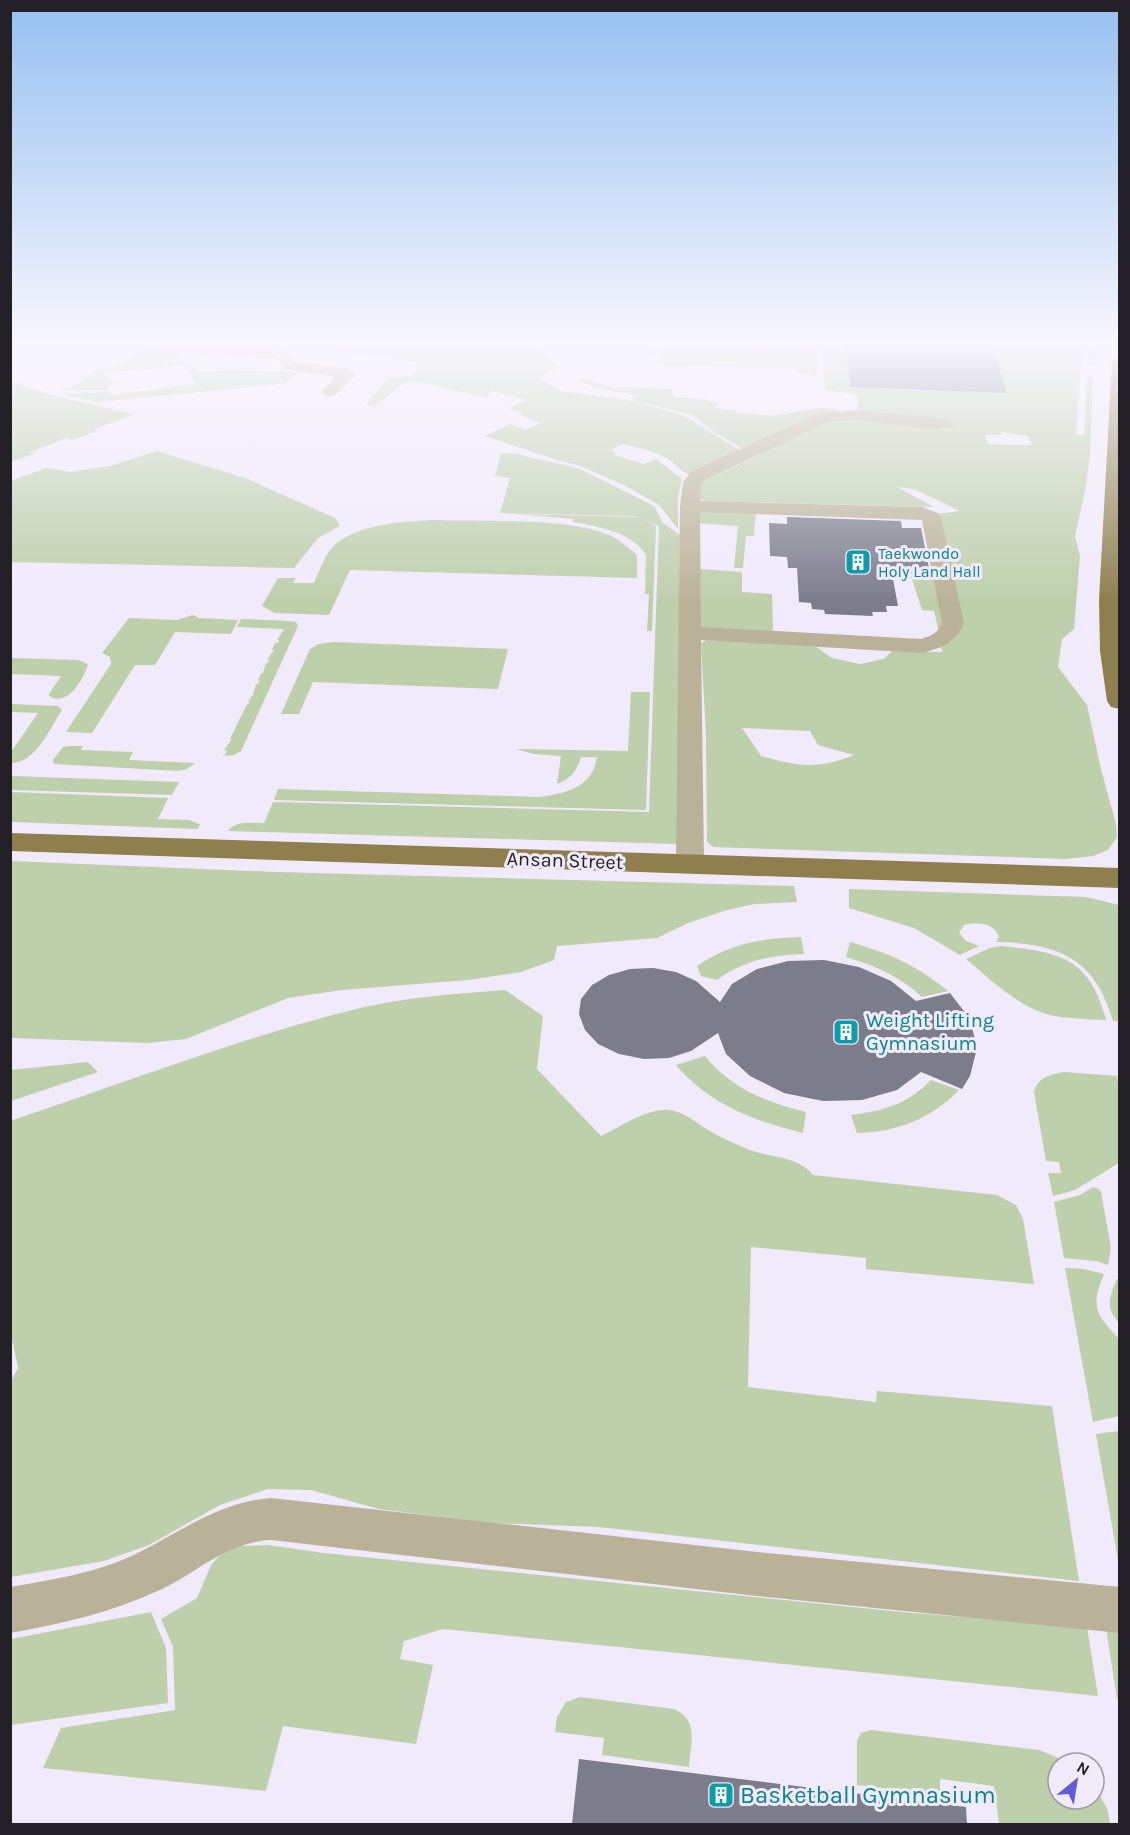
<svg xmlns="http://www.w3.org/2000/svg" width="1130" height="1835" viewBox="0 0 1130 1835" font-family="Karla,sans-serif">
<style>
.green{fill:#becfac;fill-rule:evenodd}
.building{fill:#7d7c8b}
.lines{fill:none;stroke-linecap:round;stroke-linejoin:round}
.minor{fill:#bab298;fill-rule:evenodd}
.major{fill:#8f7f4e;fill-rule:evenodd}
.labels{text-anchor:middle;stroke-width:6;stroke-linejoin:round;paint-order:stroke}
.far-culture-label{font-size:16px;fill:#0d838f;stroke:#f0eafb;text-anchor:start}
.street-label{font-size:20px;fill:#232027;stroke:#f0eafb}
.culture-label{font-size:20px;fill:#0d838f;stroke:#f0eafb;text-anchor:start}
.near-culture-label{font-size:24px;fill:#0d838f;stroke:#f0eafb;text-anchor:start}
</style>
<rect width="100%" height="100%" fill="#f0eafb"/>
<g class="green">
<path d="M 138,345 L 187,350 L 173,361 L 199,363 L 197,372 L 229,370 L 299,372 L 285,383 L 272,385 L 97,402 L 62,394 L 108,392 L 113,395 L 195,384 L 184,365 L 105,373 L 107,379 L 111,379 L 113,384 L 108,385 L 109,390 L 60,390 L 75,385 L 98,369 L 113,368 L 144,348 L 136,347 Z"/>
<path d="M 332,345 L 538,345 L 549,360 L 560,367 L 538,378 L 562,391 L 628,400 L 683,415 L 744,453 L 690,474 C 680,472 678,466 670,460 C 657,451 638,448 622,444 L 611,450 L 616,453 L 614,455 L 644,464 L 656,459 L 682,479 L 678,497 L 678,529 L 659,505 L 624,485 L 580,466 L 557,460 L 485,436 L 511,424 L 525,430 L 540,423 L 522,416 L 520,412 L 509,409 L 527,400 L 491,391 L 487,398 L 424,383 L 406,382 L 374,406 L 366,405 L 389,378 L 409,376 L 416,371 L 416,362 L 386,356 L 335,351 L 328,346 Z"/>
<path d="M 664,345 L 803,345 L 807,348 L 808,345 L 1096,347 L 1095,366 L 1089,364 L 1089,348 L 1082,348 L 1076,435 L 1084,435 L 1087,377 L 1093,376 L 1090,455 L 1085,491 L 1075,536 L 1080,556 L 1074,629 L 1062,639 L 1058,667 L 1087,705 L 1101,769 L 1116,824 L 1117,837 L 1108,850 L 1093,856 L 1066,859 L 713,847 L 707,842 L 706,736 L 701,643 L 706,640 L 815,646 L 832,658 L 860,664 L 884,659 L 892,651 L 943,652 L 940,646 L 951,642 L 960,631 L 938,514 L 960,511 L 914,489 L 897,487 L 934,507 L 704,501 L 698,498 L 701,482 L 747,461 L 816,424 L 838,418 L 954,430 L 857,412 L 858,395 L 825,390 L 823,348 L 813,348 L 818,350 L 816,376 L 798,373 L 795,368 L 656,365 L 659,356 L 649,355 L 650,350 L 662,351 ZM 1001,432 L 1028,436 L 1032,445 L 988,444 L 985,435 L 1002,435 ZM 742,728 L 810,731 L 818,745 L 854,755 C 818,770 797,766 761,756 Z"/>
<path d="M 577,379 L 588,379 L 612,387 L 672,389 L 673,397 L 704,399 L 720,404 L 715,407 L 725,410 L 736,410 L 737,413 C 752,414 771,417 785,414 C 800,411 827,404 840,411 L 828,413 L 747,451 L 714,432 L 692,415 L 632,400 L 637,396 L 589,386 L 593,385 L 584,384 Z"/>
<path d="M 15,383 L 61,398 L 135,414 L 94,429 L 97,431 L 72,440 L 67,438 L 30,452 L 33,454 L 11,462 L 11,384 Z"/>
<path d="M 157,451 L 245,478 L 335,518 L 340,526 L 318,538 L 294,568 L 11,562 L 11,481 L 46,468 L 70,472 L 110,466 Z"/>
<path d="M 501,453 L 516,454 L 578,468 L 654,506 L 663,523 L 680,535 L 677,844 L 228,831 C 236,820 252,823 264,823 L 273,802 L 649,812 L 659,526 L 634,516 L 500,513 L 510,478 L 495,476 Z"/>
<path d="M 698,510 L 756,511 L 754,536 L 746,536 L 743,568 L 734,568 L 738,526 L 697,523 Z"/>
<path d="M 515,514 L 638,517 L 656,526 L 652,631 L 647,631 L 649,594 L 645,594 L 646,555 C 633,532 596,526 572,522 L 574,519 Z"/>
<path d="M 435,520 C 482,522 570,517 611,536 C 620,540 629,548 637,555 L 637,578 L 350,570 L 329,615 L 275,613 L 262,606 L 278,578 L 296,578 L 293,583 L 314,583 C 319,572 323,560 330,550 C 350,524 406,521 435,520 Z"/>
<path d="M 700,569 L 742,572 L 742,592 L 772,594 L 773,629 L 770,632 L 701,628 Z"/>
<path d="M 911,576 L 937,577 L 946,625 L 940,637 L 934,611 L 922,610 Z"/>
<path d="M 193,615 L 199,618 L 238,620 L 231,634 L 175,632 L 155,665 L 135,665 L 92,733 L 66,732 L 111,664 L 110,657 L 102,653 L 129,618 L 177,620 Z"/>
<path d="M 241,619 L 290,621 L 296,622 L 298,626 L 241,751 L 234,755 L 222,756 L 225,755 L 227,751 L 224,750 L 232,739 L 230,739 L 246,706 L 250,702 L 248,701 L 253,695 L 256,684 L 258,684 L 260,681 L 258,681 L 261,673 L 263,673 L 266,663 L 268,663 L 269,660 L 267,660 L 274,650 L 272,650 L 275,643 L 278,643 L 279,640 L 277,640 L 284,629 L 237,627 Z"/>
<path d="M 333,642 L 508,649 L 498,689 L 313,682 L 299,714 L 281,714 L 310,649 L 319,644 Z"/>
<path d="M 11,658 L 78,660 L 88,664 C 84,679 67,708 49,696 L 49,694 L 61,676 L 11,674 Z"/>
<path d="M 631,692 L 650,692 L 646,810 L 274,800 L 278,789 L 540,797 C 567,793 593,787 597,757 L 581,757 C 576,772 572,778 557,784 L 561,756 L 534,754 L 515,749 L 628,751 Z"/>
<path d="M 11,704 L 58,706 L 62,710 C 50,728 35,764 11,763 L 11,752 L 38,713 L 11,712 Z"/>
<path d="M 69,746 L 83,746 L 81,750 L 133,752 L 129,760 L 195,763 L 187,769 L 178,771 L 54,764 L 53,760 L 63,747 Z"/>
<path d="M 11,776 L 179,782 L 172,795 L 11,790 Z"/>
<path d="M 11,792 L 168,798 L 158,819 L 189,820 L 200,824 L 198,829 L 11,822 Z"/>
<path d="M 11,861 L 276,872 L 794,886 L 797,902 L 754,904 L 724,911 L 688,923 L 657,938 L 557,946 L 554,960 L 521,972 L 468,980 L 342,990 L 288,998 L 186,1039 L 147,1043 L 11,1038 Z"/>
<path d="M 849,889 L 1086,897 L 1119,905 L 1119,1021 L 1113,1021 C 1095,958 1058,943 996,942 L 999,936 C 993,923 978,921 964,925 L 959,933 L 966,941 L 979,946 L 960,955 L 914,928 L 849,908 Z"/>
<path d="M 801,937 L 804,954 C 772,955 744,960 717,980 L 701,976 L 697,966 C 729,944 763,938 801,937 Z"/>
<path d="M 850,942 C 889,953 916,965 948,991 L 922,997 C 899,976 876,966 846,957 Z"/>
<path d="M 1001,946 C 1059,952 1090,957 1106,1020 C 1088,1019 1068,1019 1050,1015 C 1017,1006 991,980 966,959 L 990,948 Z"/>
<path d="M 505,990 L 543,1016 L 537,1069 L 601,1136 C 621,1127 647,1108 669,1110 C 684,1111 697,1124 710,1131 C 722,1138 734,1143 747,1149 C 770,1158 797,1155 813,1175 L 997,1195 L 1016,1205 L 1023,1219 L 1034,1284 L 866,1269 L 866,1258 L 751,1247 L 748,1387 L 876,1402 L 877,1391 L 1052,1406 L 1079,1581 L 599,1527 L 492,1523 L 379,1509 L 311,1490 L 268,1489 L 220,1505 L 149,1545 L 104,1561 L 11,1577 L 10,1383 L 18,1368 L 10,1329 L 10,1121 C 125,1083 239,1038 356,1009 C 405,997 455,994 505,990 Z"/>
<path d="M 705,1056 C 732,1089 766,1102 806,1112 L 803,1133 C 754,1121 709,1104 676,1065 Z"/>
<path d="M 88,1062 L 98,1072 L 11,1101 L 11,1070 Z"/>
<path d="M 1064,1072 L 1117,1076 L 1120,1097 L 1119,1163 L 1075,1190 L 1053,1196 L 1048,1173 L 1061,1173 L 1059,1162 L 1046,1161 L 1034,1092 C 1038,1077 1049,1075 1064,1072 Z"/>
<path d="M 931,1080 L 959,1090 C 931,1119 897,1132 857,1133 L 851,1115 C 883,1111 908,1104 931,1080 Z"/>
<path d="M 1093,1187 L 1099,1189 L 1101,1192 L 1111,1248 L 1108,1265 L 1096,1261 L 1064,1258 L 1054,1202 L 1080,1195 Z"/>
<path d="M 1065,1268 L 1084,1269 L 1104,1274 C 1090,1308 1096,1314 1119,1339 L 1119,1416 L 1093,1422 Z"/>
<path d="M 1117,1279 L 1119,1280 L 1119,1323 C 1105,1308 1109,1297 1117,1279 Z"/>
<path d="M 1119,1431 L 1120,1431 L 1119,1566 L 1096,1434 Z"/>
<path d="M 268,1545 L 324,1553 L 902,1612 L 1087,1627 L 1098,1696 L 443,1629 L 404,1641 L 400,1659 L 433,1665 L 416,1744 L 283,1726 L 266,1791 L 43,1768 L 61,1728 L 175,1710 L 173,1647 L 161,1619 L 197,1598 L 211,1565 L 224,1551 L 240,1546 Z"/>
<path d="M 151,1612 L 166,1648 L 168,1703 L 11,1725 L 11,1639 Z"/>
<path d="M 1106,1628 L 1119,1629 L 1119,1699 L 1117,1699 Z"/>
<path d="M 580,1697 L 674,1709 C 699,1720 691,1743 689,1767 L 602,1755 L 604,1738 L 555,1732 L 557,1717 L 566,1702 Z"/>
<path d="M 871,1730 L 1039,1750 L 1071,1763 L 1058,1763 L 1058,1799 L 1094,1799 L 1094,1784 L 1108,1811 L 1110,1824 L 999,1824 L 994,1786 L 940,1779 L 940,1795 L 857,1785 L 857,1741 L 861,1733 Z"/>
</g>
<g class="building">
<path d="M 846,345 L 991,345 L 1007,393 L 850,387 Z"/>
<path d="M 787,517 L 901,521 L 902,528 L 921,528 L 929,568 L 910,567 L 912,573 L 898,573 L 899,579 L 893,579 L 898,606 L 886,606 L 887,612 L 872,612 L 873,616 L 825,614 L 824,610 L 812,609 L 811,603 L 799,602 L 797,568 L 788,568 L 787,557 L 770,556 L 769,523 L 787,524 Z"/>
<path d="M 824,960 L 859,967 L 891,981 L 916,1001 L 950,993 L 970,1019 L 977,1048 L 970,1076 L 962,1089 L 921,1072 L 897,1090 L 862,1100 L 823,1101 L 784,1093 L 750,1076 L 726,1054 L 718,1033 L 691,1051 L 669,1058 L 644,1059 L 619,1054 L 598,1044 L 585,1030 L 579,1014 L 581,999 L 592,985 L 609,975 L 630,969 L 653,968 L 676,972 L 696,981 L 720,1002 L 732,984 L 757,969 L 788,961 Z"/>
<path d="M 579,1759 L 966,1807 L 967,1824 L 572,1824 Z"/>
</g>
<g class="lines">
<g class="minor">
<path d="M 153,345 L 216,345 L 282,350 L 291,355 L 294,362 L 348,369 L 356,374 L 335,395 L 329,397 L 321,392 L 336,377 L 283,369 L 278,359 L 161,350 Z"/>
<path d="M 857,410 L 945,419 L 951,420 L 954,424 L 951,428 L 932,429 L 857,420 L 827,422 L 705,480 L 701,483 L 700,501 L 922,507 L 938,513 L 941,517 L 964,623 C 956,643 942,648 922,653 L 701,640 L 704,864 L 700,870 L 690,873 L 680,870 L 676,864 L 680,506 L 683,482 L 691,472 L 818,413 ZM 700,512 L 922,520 L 942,623 C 938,633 931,636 921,639 L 701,627 Z"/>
<path d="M 271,1498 L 757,1552 L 1120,1587 L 1120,1633 L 757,1596 L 271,1540 C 224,1543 200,1571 160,1590 C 112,1612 62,1624 10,1633 L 10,1587 C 49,1580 91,1574 127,1558 C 176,1536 216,1502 271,1498 Z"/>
</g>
<g class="major">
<path d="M 1120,356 L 1120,709 L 1111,707 L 1107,701 L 1100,651 L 1099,600 L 1112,361 Z"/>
<path d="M 10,833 L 1120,868 L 1120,888 L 10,851 Z"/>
</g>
</g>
<linearGradient id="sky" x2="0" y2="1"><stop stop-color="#96c0f1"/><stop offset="0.57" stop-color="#f8f6fd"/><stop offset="1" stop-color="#f8f6fd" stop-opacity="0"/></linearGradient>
<rect width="1130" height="602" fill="url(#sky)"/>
<defs>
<g id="building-square" transform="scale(1.35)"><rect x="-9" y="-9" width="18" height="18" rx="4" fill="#0f9aa8" stroke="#f0eafb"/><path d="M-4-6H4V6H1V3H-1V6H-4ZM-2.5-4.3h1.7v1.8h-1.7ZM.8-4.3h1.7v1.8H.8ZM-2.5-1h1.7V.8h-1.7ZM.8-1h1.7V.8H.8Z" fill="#fff"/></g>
</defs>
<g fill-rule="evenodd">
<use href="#building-square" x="858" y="562"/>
<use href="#building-square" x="846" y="1032"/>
<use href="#building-square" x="721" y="1795"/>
</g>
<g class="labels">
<g class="far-culture-label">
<text x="878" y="559">Taekwondo<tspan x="878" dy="18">Holy Land Hall</tspan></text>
</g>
<g class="street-label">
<text transform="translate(565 860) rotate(2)" y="7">Ansan Street</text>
</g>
<g class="culture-label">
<text x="866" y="1027">Weight Lifting<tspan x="866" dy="23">Gymnasium</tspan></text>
</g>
<g class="near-culture-label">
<text x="740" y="1803">Basketball Gymnasium</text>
</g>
</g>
<rect width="1130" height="1835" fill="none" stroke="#232027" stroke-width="24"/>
<g transform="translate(1076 1781) rotate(30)"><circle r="28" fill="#f0eafb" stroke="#9e99a6" stroke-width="1.5"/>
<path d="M0-4.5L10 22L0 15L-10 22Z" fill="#635cd5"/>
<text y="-9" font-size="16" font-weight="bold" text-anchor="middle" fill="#232027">N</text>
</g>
</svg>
